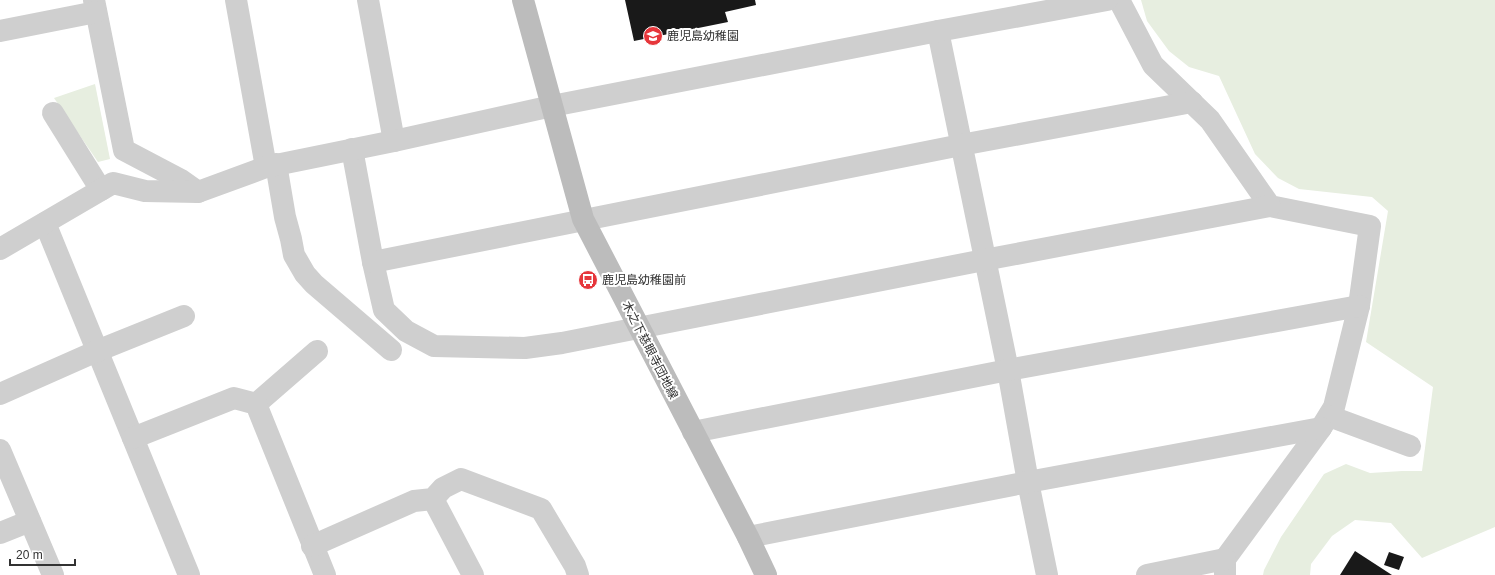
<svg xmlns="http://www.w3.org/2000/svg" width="1495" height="575" viewBox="0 0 1495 575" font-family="Helvetica,'Noto Sans JP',sans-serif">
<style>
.green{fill:#e7eee0}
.building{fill:#191919}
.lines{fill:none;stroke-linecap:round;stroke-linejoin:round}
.street{stroke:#cfcfcf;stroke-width:22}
.secondary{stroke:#bcbcbc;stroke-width:22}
.labels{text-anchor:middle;stroke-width:4;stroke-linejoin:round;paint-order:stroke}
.poi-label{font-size:12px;fill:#323232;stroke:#fff;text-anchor:start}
.street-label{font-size:12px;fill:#323232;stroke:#fff}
</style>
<rect width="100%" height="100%" fill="#fff"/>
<g class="green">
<path d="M 1141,0 L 1495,0 L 1495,527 L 1422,558 L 1391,523 L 1355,520 L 1332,536 L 1311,564 L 1310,575 L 1263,575 L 1264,570 L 1281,537 L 1324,474 L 1346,464 L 1370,473 L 1402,471 L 1422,471 L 1433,387 L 1366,342 L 1388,211 L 1372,197 L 1299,189 L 1278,178 L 1255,154 L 1219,76 L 1189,67 L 1169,51 L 1147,21 Z"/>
<path d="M 95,84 L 110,159 L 98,162 L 54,98 Z"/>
</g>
<g class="building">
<path d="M 625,0 L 755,0 L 756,5 L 725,12 L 728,22 L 634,41 Z"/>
<path d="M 1355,551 L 1392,575 L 1340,575 Z"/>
<path d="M 1389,552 L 1404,557 L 1399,570 L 1384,565 Z"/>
</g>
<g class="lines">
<g class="street">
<path d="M 94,0 L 124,150 L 181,180 L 198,192"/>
<path d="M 236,0 L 266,167"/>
<path d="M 368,0 L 394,141"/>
<path d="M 1119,0 L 1153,65 L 1210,120 L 1270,206 L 1370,226 L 1359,306 L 1334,407 L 1321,428 L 1225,559 L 1225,575"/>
<path d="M 0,31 L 96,12"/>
<path d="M 938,31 L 1008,370 L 1028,482 L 1047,575"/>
<path d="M 53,113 L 101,190"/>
<path d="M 352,149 L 373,262 L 384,310 L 406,331 L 434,346 L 525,348 L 562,343 L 984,260 L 1270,206"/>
<path d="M 276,164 L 285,217 L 291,239 L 294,255 L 305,274 L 314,284 L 391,350"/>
<path d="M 45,223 L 189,575"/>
<path d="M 0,249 L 113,183 L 145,191 L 198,192 L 266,167 L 394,141 L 552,106 L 938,31 L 1107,0"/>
<path d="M 373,262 L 961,145 L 1192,102"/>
<path d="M 0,394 L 97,351 L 184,316"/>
<path d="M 256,404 L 317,351"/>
<path d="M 1329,416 L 1410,446"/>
<path d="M 693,432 L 1008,370 L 1359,306"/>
<path d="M 133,438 L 234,398 L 256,404 L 325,575"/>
<path d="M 0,450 L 53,575"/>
<path d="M 433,499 L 473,575"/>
<path d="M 0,533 L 30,521"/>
<path d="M 748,537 L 1028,482 L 1321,428"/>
<path d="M 312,546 L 414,501 L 433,499 L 443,488 L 461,479 L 541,509 L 575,566 L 578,575"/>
<path d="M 1147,575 L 1225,559"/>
</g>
<path class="secondary" d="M 523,0 L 583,219 L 748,537 L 766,575"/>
</g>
<defs>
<g id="school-disc" transform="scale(1)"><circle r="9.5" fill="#e6363b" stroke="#fff"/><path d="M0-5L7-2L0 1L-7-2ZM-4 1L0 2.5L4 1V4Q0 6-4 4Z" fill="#fff"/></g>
<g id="bus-disc" transform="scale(1)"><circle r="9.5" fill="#e6363b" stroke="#fff"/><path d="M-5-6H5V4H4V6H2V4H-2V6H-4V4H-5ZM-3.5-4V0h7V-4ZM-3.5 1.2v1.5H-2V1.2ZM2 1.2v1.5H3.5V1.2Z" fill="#fff"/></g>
</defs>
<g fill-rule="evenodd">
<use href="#school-disc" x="653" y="36"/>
<use href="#bus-disc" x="588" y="280"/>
</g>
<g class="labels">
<g class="poi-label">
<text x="667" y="40">鹿児島幼稚園</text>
<text x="602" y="284">鹿児島幼稚園前</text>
</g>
<g class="street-label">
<text transform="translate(650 350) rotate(63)" y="4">木之下慈眼寺団地線</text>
</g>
</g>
<path d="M10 559v6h65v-6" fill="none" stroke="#323232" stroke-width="2"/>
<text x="16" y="559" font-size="12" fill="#323232" stroke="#ffffff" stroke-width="3" paint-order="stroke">20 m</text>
</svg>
